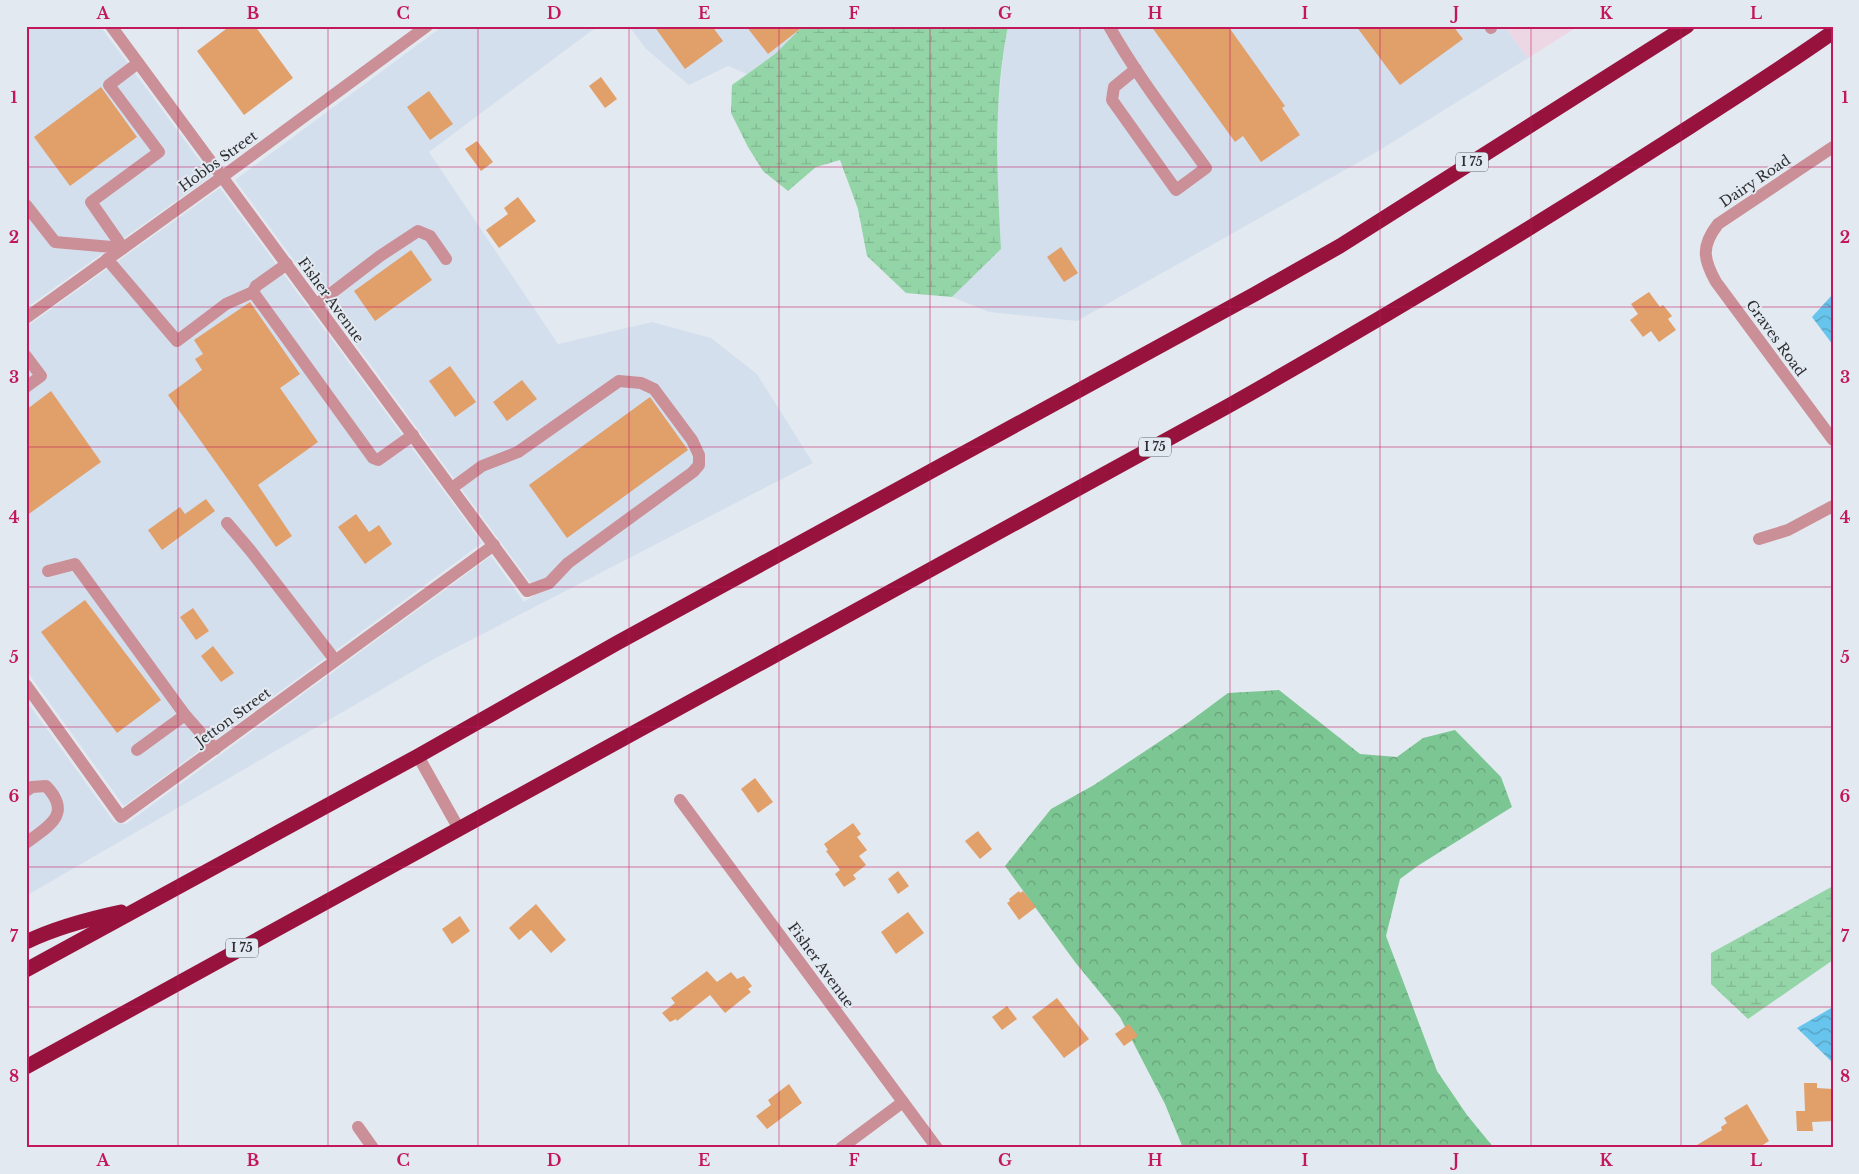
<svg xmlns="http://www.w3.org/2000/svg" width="1859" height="1174" viewBox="0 0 1859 1174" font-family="'Libre Baskerville',serif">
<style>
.built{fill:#d4dfed}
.industrial{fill:#edd7e4}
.forest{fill:url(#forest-crowns)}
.wetland{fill:url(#wetland-marsh)}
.water{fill:url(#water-waves)}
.building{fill:#e19f6a}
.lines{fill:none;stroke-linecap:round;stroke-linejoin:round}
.minor{stroke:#cb8f97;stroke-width:12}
.highway{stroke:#97123d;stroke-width:15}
.grid{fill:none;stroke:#c2185b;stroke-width:1;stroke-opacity:0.55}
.labels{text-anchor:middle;stroke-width:4;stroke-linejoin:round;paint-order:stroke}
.shield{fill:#e3e9f0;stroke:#64676b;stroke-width:1}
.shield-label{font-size:12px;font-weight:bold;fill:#2d2f32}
.street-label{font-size:14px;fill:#2d2f32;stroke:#e3e9f0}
.neatline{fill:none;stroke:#c2185b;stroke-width:2}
.grid-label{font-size:16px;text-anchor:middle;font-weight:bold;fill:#c2185b}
</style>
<defs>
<pattern id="forest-crowns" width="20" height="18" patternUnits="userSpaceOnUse" patternTransform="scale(1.25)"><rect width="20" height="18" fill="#7cc693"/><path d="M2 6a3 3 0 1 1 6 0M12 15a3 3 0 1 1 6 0" fill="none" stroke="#66a179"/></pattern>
<pattern id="wetland-marsh" width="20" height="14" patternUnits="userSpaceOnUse" patternTransform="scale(1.25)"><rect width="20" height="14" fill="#94d5a8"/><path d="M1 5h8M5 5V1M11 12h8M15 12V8" fill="none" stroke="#80b791"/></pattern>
<pattern id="water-waves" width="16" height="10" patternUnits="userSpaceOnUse" patternTransform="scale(1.25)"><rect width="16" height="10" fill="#67c4ec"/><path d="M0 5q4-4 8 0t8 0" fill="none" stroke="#55a0c0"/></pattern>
</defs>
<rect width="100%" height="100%" fill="#e3e9f0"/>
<g class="built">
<path d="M 26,26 L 100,26 L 211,176 L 26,308 Z"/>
<path d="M 443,26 L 598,26 L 429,152 L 558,344 L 652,322 L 711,338 L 757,374 L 813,463 L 434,659 L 26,896 L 26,700 L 114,822 L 126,824 L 491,556 L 524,602 L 538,593 L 235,180 Z"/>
<path d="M 629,26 L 803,26 L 775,54 L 747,74 L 728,66 L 689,85 L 646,49 Z"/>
<path d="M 1008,26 L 1504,26 L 1528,58 L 1375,153 L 1077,321 L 989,312 L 952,297 L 1001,249 L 998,190 L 998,109 L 1004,46 Z"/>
<path d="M 220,188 L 482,543 L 124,806 L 26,670 L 26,327 Z"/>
</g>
<path class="industrial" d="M 1504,26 L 1579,26 L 1528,58 Z"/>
<path class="forest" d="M 1279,690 L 1360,754 L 1397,757 L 1423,738 L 1455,730 L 1501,777 L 1512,807 L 1419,865 L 1400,879 L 1386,936 L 1437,1071 L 1467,1115 L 1494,1148 L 1183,1148 L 1165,1104 L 1120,1017 L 1075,962 L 1005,866 L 1051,809 L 1094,785 L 1189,722 L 1228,693 Z"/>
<g class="wetland">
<path d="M 803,26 L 1008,26 C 993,100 997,175 1001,249 L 952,297 L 906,293 L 867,256 L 858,209 L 840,160 L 816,167 L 788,191 L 763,171 L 748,147 L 731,113 L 732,85 L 775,54 Z"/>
<path d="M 1833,886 L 1833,960 L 1748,1019 L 1711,984 L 1711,953 Z"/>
</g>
<g class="water">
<path d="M 1833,294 L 1833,345 L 1812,317 Z"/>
<path d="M 1833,1007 L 1833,1063 L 1797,1028 Z"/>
</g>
<g class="building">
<path d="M 230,26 L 255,26 L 293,78 L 244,115 L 197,51 Z"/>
<path d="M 654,26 L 712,26 L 723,41 L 685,69 Z"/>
<path d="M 746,26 L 804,26 L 768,54 Z"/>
<path d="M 1151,26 L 1228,26 L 1285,106 L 1282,108 L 1300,135 L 1261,162 L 1243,136 L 1235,142 Z"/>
<path d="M 1356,26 L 1453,26 L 1463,39 L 1400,85 Z"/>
<path d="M 601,77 L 617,99 L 605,108 L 589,86 Z"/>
<path d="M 101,87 L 137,137 L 70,186 L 34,137 Z"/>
<path d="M 429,91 L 453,124 L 430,140 L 407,107 Z"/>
<path d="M 477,141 L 493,162 L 481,171 L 465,149 Z"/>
<path d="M 518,197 L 536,221 L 499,248 L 486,230 L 508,214 L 504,208 Z"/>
<path d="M 1061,247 L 1078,273 L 1064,282 L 1047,257 Z"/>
<path d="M 411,250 L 432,280 L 375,321 L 354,291 Z"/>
<path d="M 1649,292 L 1660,307 L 1663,305 L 1672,316 L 1668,319 L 1676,330 L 1659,342 L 1651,331 L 1643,337 L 1630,320 L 1638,314 L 1631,304 Z"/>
<path d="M 250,302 L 300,374 L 280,388 L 318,442 L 258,485 L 292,536 L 276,547 L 168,395 L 202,370 L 195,359 L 203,354 L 194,340 Z"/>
<path d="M 450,366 L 476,402 L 455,417 L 429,381 Z"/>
<path d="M 522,380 L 537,399 L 507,421 L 493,402 Z"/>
<path d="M 51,391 L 101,462 L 26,516 L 26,410 Z"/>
<path d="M 650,397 L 688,450 L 567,538 L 529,485 Z"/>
<path d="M 206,499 L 215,511 L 162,550 L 148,530 L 180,507 L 185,514 Z"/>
<path d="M 356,514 L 369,532 L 379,525 L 392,544 L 365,564 L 338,527 Z"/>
<path d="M 85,600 L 161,700 L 117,733 L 41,632 Z"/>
<path d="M 193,608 L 209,631 L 196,640 L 180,617 Z"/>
<path d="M 213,646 L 234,673 L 221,682 L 201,656 Z"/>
<path d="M 755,778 L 773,802 L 758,813 L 741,789 Z"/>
<path d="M 853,823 L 861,834 L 857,837 L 867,850 L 859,856 L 866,865 L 853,875 L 856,879 L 844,887 L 835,874 L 840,870 L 826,851 L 828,850 L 824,844 Z"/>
<path d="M 978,831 L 992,849 L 980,859 L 965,841 Z"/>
<path d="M 898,871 L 909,886 L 898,894 L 888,879 Z"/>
<path d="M 1019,891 L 1020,893 L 1023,891 L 1036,907 L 1019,920 L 1007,903 L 1010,901 L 1009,899 Z"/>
<path d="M 536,904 L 566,940 L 551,953 L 531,930 L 519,940 L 509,928 Z"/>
<path d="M 908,912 L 924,933 L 896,954 L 881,932 Z"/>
<path d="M 460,916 L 470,931 L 452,944 L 442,929 Z"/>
<path d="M 707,971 L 717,982 L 731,972 L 737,979 L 744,976 L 752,986 L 748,989 L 751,992 L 725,1013 L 710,995 L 677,1021 L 676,1019 L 670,1022 L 662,1013 L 675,1003 L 671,998 Z"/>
<path d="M 1057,998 L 1089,1039 L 1064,1058 L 1032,1017 Z"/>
<path d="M 1007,1006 L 1017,1019 L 1002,1030 L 992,1017 Z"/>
<path d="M 1129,1024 L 1138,1036 L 1124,1046 L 1115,1034 Z"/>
<path d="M 1804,1083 L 1817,1083 L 1817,1088 L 1833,1089 L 1833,1121 L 1812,1122 L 1813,1131 L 1797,1131 L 1796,1111 L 1805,1111 Z"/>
<path d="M 789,1084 L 802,1103 L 767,1129 L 756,1116 L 771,1105 L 768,1100 Z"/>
<path d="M 1747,1104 L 1769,1141 L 1758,1148 L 1692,1148 L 1722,1130 L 1721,1127 L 1727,1123 L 1724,1118 Z"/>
</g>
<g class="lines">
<g class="minor">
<path d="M 111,26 L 527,591 L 549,583 L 568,563 L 693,472 L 699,465 L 699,455 L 692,440 L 654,389 L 641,383 L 619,381 L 518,452 L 482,466 L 452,488"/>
<path d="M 1109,26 C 1137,76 1173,122 1206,168 L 1176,190 L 1112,100 L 1114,87 L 1136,69"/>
<path d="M 1490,26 L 1491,28"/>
<path d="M 1833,147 L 1718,224 C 1701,246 1703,259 1716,282 L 1833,440"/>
<path d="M 26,205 L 55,242 L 123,248"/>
<path d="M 123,248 L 91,202 L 159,152 L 109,85 L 138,63"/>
<path d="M 107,259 L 177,341 L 226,304 L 253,292"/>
<path d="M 287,264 L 256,286 L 253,292 L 373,458 L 378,460 L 413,435"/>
<path d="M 316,305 L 380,256 L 418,231 L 430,236 L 446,259"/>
<path d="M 26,318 L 222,177 L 427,26"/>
<path d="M 26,356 L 41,376 L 26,387"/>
<path d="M 227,523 L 250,550 L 335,660"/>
<path d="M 1759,539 L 1788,530 L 1833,506"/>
<path d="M 48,571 L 75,564 L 185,715 L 215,749"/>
<path d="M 26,685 L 121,817 L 494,545"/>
<path d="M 137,750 L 185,715"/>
<path d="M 418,756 L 459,829"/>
<path d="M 26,791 L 32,787 L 46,786 C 73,814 49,826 26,843"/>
<path d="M 680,800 L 937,1148"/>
<path d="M 358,1127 L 373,1148"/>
<path d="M 841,1148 L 903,1102"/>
</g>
<g class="highway">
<path d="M 26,942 C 57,927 88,919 121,912"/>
<path d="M 26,970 L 418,756 L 617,643 L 1255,294 L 1340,246 L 1687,26"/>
<path d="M 26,1067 L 1230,405 C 1378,321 1523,234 1666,142 C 1722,106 1779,70 1833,32"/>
</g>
</g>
<path class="grid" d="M 178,26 L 178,1148M 328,26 L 328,1148M 478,26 L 478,1148M 629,26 L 629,1148M 779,26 L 779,1148M 930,26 L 930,1148M 1080,26 L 1080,1148M 1230,26 L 1230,1148M 1380,26 L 1380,1148M 1531,26 L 1531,1148M 1681,26 L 1681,1148M 26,167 L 1833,167M 26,307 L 1833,307M 26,447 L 1833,447M 26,587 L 1833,587M 26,727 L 1833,727M 26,867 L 1833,867M 26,1007 L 1833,1007"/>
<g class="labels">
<g class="shield">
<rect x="1456" y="152.5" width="32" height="19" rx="4"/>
<rect x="1139" y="437.5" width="32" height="19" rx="4"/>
<rect x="226" y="938.5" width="32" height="19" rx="4"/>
</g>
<g class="shield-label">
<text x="1472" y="166">I 75</text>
<text x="1155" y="451">I 75</text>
<text x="242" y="952">I 75</text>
</g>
<g class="street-label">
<text transform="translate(218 161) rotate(-36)" y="5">Hobbs Street</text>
<text transform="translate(1755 181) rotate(-34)" y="5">Dairy Road</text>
<text transform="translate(331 300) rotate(54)" y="5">Fisher Avenue</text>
<text transform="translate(1776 338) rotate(54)" y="5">Graves Road</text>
<text transform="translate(233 717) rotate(-36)" y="5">Jetton Street</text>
<text transform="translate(821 965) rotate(54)" y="5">Fisher Avenue</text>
</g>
</g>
<rect width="1859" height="1174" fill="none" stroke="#e3e9f0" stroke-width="55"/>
<rect x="28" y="28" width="1804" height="1118" class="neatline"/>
<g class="grid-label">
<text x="103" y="19">A</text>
<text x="253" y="19">B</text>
<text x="403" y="19">C</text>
<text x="554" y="19">D</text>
<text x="704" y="19">E</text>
<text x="854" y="19">F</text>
<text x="1005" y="19">G</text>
<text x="1155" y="19">H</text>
<text x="1305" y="19">I</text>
<text x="1456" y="19">J</text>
<text x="1606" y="19">K</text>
<text x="1756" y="19">L</text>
<text x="14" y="103">1</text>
<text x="1845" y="103">1</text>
<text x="14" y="243">2</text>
<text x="1845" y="243">2</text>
<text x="14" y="383">3</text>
<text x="1845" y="383">3</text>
<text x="14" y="523">4</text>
<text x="1845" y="523">4</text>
<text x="14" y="663">5</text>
<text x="1845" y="663">5</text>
<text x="14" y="802">6</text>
<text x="1845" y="802">6</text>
<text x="14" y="942">7</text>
<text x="1845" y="942">7</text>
<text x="14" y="1082">8</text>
<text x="1845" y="1082">8</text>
<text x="103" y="1166">A</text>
<text x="253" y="1166">B</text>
<text x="403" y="1166">C</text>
<text x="554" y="1166">D</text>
<text x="704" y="1166">E</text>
<text x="854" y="1166">F</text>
<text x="1005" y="1166">G</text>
<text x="1155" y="1166">H</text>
<text x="1305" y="1166">I</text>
<text x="1456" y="1166">J</text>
<text x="1606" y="1166">K</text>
<text x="1756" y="1166">L</text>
</g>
</svg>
